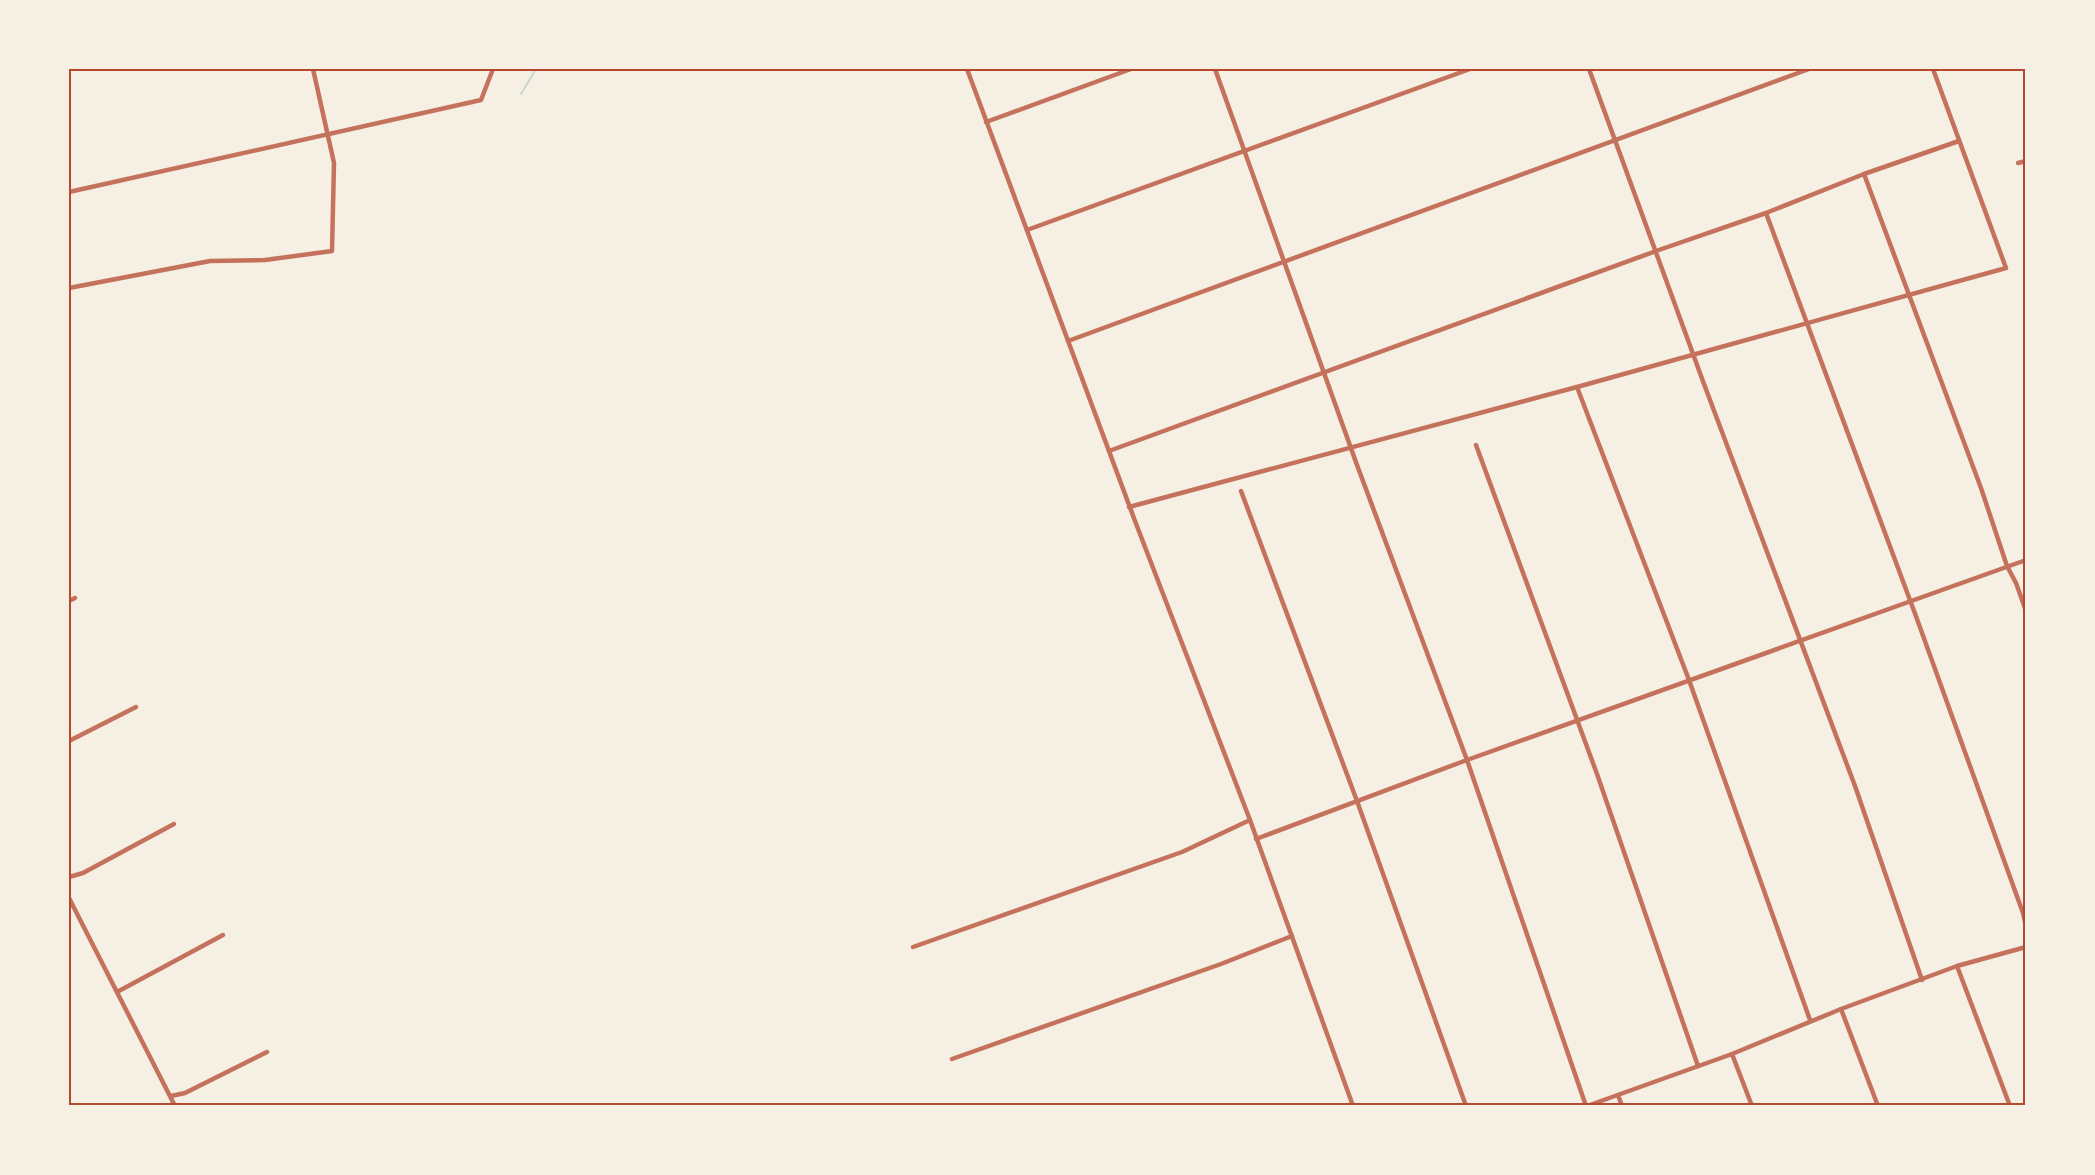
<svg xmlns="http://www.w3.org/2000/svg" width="2095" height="1175" viewBox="0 0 2095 1175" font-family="'PT Sans Narrow',sans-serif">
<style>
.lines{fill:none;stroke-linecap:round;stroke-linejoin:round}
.stream{stroke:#c9d6d2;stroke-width:2}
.minor{stroke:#c5725c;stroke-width:4.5}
.neatline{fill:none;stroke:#b5482f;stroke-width:2}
</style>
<rect width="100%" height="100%" fill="#f6efe4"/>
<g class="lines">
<path class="stream" d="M 521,94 L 536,69"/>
<g class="minor">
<path d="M 967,69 L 1135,521 L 1250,820 L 1353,1106"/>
<path d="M 1215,69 L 1357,465 L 1467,760 L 1586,1106"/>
<path d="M 1589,69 L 1704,384 L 1855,786 L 1922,980"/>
<path d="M 986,122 L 1131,69"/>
<path d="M 2018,163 L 2026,161"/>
<path d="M 1864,174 L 1981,488 L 2007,566 L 2016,583 L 2026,611"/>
<path d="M 69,192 L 481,100 L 493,69"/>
<path d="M 1766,213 L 1917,619 L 2023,913 L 2026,926"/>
<path d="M 1027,230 L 1470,69"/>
<path d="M 69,288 L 210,261 L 265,260 L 332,251 L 334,163 L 313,69"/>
<path d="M 1068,341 L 1809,69"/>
<path d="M 1577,387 L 1689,680 L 1810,1020"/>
<path d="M 1476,445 L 1597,774 L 1698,1066"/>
<path d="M 1109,451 L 1656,251 L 1766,213 L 1864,174 L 1959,141"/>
<path d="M 1241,491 L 1357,801 L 1466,1106"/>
<path d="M 1129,507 L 1577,387 L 2006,268 L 1933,69"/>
<path d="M 69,601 L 75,598"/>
<path d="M 69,741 L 136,707"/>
<path d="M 1256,839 L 1467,760 L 2026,560"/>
<path d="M 69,877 L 83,873 L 174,824"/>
<path d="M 69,898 L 175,1106"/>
<path d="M 913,947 L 1182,852 L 1250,820"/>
<path d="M 1957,966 L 2010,1106"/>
<path d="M 117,992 L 223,935"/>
<path d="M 1841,1009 L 1878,1106"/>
<path d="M 1732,1054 L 1752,1106"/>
<path d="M 952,1059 L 1221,964 L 1292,936"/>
<path d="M 1618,1095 L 1622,1106"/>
<path d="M 171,1096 L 185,1093 L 267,1052"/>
<path d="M 1587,1106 L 1732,1054 L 1841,1009 L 1957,966 L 2026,947"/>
</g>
</g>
<rect width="2095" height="1175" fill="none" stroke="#f6efe4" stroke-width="141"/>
<rect x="70" y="70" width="1954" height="1034" class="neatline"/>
</svg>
